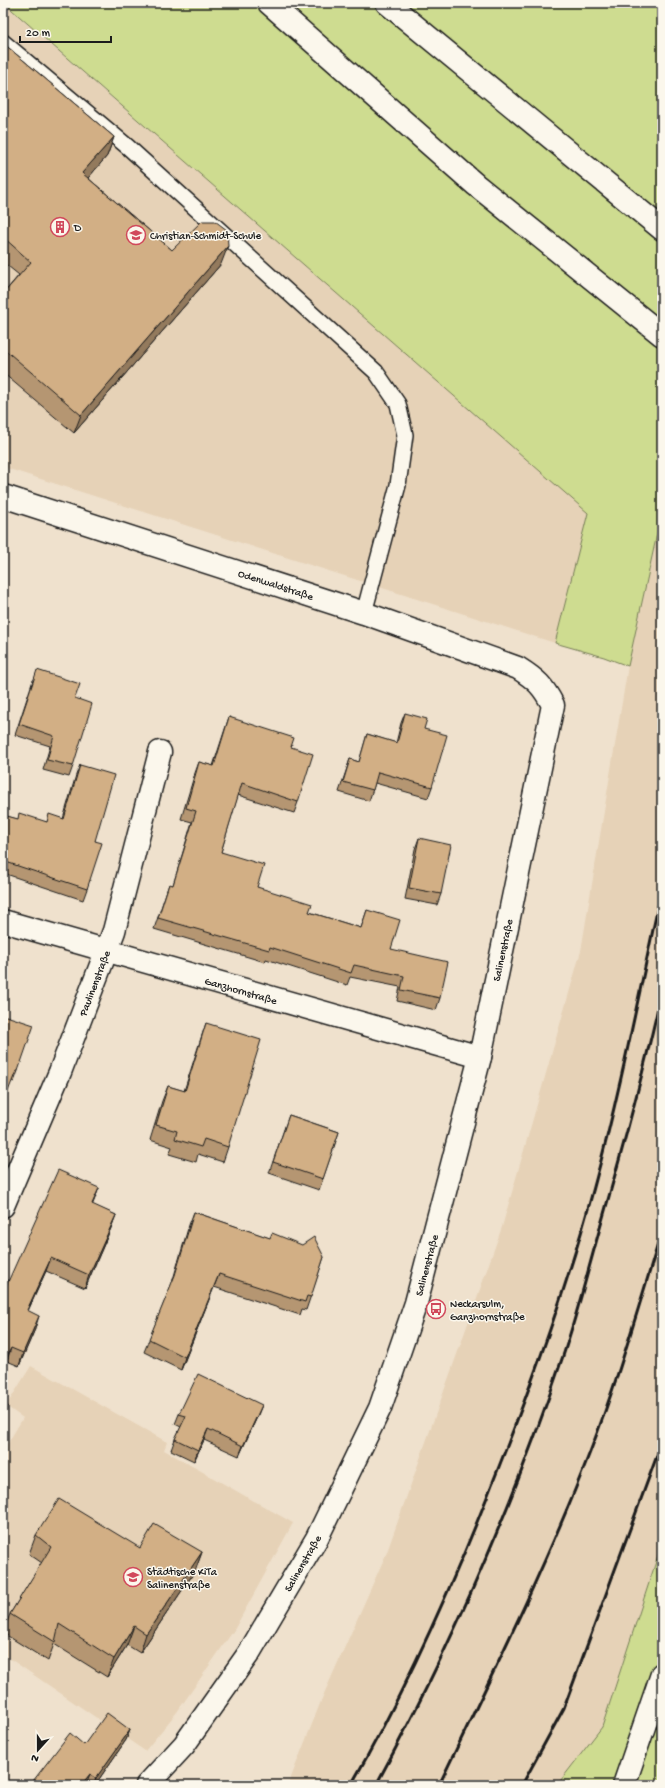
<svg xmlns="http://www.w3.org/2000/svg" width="665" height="1788" viewBox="0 0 665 1788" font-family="'Gochi Hand',sans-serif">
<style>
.built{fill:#e6d2b7}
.green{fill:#cedc90;stroke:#757c56}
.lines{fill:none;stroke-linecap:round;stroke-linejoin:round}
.service-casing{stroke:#1c1c1c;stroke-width:18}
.minor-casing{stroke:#1c1c1c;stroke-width:25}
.secondary-casing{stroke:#1c1c1c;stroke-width:25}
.motorway-casing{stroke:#1c1c1c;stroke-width:25}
.service{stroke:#fbf7ec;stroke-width:15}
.minor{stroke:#fbf7ec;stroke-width:22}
.secondary{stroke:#fbf7ec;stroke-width:22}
.motorway{stroke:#fbf7ec;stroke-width:22}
.rail{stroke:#1c1c1c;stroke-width:3}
.wall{fill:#b59672;stroke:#1c1c1c}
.shaded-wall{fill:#937a5d;stroke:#1c1c1c}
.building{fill:#d2af85;stroke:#1c1c1c}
.labels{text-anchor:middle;stroke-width:3;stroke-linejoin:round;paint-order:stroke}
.poi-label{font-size:11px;fill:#1c1c1c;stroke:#fbf7ec;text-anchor:start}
.street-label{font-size:11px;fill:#1c1c1c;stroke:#fbf7ec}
</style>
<rect width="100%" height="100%" fill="#efe1cd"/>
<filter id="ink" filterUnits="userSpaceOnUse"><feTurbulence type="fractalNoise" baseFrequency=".025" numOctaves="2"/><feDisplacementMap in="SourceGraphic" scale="8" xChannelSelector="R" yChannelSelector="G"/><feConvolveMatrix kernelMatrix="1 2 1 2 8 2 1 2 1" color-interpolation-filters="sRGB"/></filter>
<g filter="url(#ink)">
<g class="built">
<path d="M 3,3 L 589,513 L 555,643 L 3,467 Z"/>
<path d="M 662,511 L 662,1543 L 602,1727 L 557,1785 L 288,1785 L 323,1696 L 387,1552 L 502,1227 L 581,951 L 628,666 Z"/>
<path d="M 31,1366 L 167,1442 L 164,1450 L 293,1523 L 234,1630 L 177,1712 L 145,1751 L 3,1654 L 3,1451 L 23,1418 L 6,1406 Z"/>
</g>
<g class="green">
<path d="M 4,3 L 662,3 L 662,511 L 628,666 L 604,657 L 555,643 L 588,513 Z"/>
<path d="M 662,1543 L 662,1785 L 557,1785 L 602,1727 Z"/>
</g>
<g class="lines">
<g class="service-casing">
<path id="service" d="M 3,42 L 128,147 L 376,372 L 398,404 L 405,435 L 398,485 L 364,613"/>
</g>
<g class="minor-casing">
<g id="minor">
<path d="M 3,496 L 364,613 L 518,668 C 537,680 543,686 553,705 L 480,1057 L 416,1303 L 380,1408 L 317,1538 L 249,1653 L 184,1745 L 147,1785"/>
<path d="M 3,921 L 480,1057"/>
<path d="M 3,1206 L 60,1072 L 114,931 L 160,752"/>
</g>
</g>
<g class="secondary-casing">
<path id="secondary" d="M 624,1785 L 662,1674"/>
</g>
<g class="motorway-casing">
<g id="motorway">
<path d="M 269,3 L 476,185 L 662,335"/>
<path d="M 387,3 L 662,229"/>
</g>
</g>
<use href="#service" class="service"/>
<use href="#minor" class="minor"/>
<use href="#secondary" class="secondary"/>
<use href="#motorway" class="motorway"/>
<g class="rail">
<path d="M 351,1785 C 410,1683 458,1573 500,1464 C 536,1373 569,1281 594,1187 C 621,1088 640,988 662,888"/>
<path d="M 376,1785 C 450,1649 514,1502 563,1356 C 578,1312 589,1266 602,1221 C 624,1144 645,1068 662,990"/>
<path d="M 439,1785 C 492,1675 546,1566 590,1452 C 618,1380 639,1305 662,1231"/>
<path d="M 522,1785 L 564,1708 L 662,1442"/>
</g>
</g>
<g class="wall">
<path d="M 3,43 L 114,137 L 107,156 L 88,178 L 172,250 L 221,264 L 74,433 L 3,373 L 3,294 L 19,275 L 3,262 Z"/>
<path d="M 33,680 L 75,698 L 73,766 L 69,777 L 43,770 L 50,746 L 15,735 Z"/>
<path d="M 405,713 L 424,729 L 432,787 L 428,798 L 375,783 L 369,801 L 339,792 L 350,759 L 359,762 L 367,734 L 396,743 L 401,723 Z"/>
<path d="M 229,717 L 291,747 L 298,802 L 294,813 L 238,795 L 221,852 L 257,887 L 309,912 L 361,928 L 367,910 L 391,949 L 440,998 L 436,1010 L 397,1001 L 400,987 L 350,977 L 347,985 L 266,959 L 265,962 L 154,929 L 169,884 L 173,885 L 192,822 L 181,819 L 195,773 L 199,762 L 213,766 L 225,729 Z"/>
<path d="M 80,765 L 95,841 L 87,889 L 83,900 L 3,873 L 3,815 L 17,819 L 47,822 L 63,819 L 76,775 Z"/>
<path d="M 419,838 L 441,894 L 437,905 L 405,899 L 415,849 Z"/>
<path d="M 3,1015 L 18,1071 L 14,1082 L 12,1081 Z"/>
<path d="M 206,1023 L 228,1147 L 223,1162 L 198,1154 L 196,1162 L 169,1154 L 172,1147 L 150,1140 L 162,1101 L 168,1086 L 184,1091 L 201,1038 Z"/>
<path d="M 289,1115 L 339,1132 L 319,1190 L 269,1173 Z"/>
<path d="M 99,1188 L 92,1205 L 116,1215 L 111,1228 L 85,1288 L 46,1271 L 28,1311 L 35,1329 L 19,1366 L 7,1361 L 3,1293 Z"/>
<path d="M 194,1212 L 324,1257 L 306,1310 L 302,1309 L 300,1315 L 214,1287 L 181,1370 L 144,1352 L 172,1283 L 189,1225 Z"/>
<path d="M 179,1414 L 258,1415 L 239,1456 L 204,1440 L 194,1461 L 171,1450 L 175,1439 L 181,1427 L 175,1424 Z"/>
<path d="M 36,1535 L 140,1548 L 202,1552 L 195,1571 L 140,1653 L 127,1645 L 107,1677 L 54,1644 L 48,1661 L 3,1633 L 10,1614 L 42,1563 L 29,1554 Z"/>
<path d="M 130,1730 L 126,1740 L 95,1785 L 87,1785 L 86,1784 L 86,1785 L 30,1785 L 84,1745 Z"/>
</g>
<g class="shaded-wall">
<path d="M 114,137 L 107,156 L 76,192 L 82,173 Z"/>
<path d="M 228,246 L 221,264 L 74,433 L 81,415 Z"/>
<path d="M 99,1188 L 94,1201 L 87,1217 L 92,1204 Z"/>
<path d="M 116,1215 L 111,1228 L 85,1288 L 89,1275 Z"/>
<path d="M 51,1258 L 46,1271 L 22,1323 L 27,1310 Z"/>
<path d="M 219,1274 L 214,1287 L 181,1370 L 185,1357 Z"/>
<path d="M 39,1316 L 35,1329 L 19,1366 L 23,1353 Z"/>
<path d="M 11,1348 L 7,1361 L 3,1367 L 3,1363 Z"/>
<path d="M 262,1405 L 258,1415 L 239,1456 L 243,1446 Z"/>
<path d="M 8,1406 L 3,1419 L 3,1414 Z"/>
<path d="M 208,1429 L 204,1440 L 194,1461 L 198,1450 Z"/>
<path d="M 202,1552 L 195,1571 L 140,1653 L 146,1634 Z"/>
<path d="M 134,1626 L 127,1645 L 107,1677 L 114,1659 Z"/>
<path d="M 130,1730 L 126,1740 L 95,1785 L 94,1785 L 96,1778 Z"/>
<path d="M 90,1774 L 86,1784 L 86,1785 L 81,1785 Z"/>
</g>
<g class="building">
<path d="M 3,43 L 114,137 L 82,173 L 172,250 L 202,221 L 215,221 L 227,230 L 228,246 L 81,415 L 3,348 L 3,294 L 31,262 L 3,237 Z"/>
<path d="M 37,670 L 80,684 L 75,698 L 92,704 L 73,766 L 47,760 L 54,736 L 19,724 Z"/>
<path d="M 405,713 L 427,719 L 424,729 L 447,735 L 432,787 L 378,772 L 373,790 L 343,782 L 350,759 L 359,762 L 367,734 L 397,743 Z"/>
<path d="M 229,717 L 294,738 L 291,747 L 313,754 L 298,802 L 242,783 L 221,852 L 264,865 L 257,887 L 312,904 L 309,912 L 361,928 L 367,910 L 400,920 L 391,949 L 448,962 L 440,998 L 401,990 L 404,976 L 354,965 L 351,973 L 270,947 L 269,950 L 158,918 L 169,884 L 173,885 L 196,811 L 186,808 L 199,762 L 214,766 Z"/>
<path d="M 80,765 L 114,775 L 95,841 L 102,843 L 87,889 L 6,862 L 5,867 L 3,867 L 3,815 L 18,819 L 19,813 L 47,822 L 49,814 L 64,819 Z"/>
<path d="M 419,838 L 451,845 L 441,894 L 409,888 Z"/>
<path d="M 3,1015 L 34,1025 L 18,1071 L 16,1071 L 3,1104 Z"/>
<path d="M 206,1023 L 261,1040 L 228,1147 L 204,1139 L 201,1147 L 175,1139 L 177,1131 L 156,1125 L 168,1086 L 185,1091 Z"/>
<path d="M 289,1115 L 339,1132 L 323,1179 L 273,1162 Z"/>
<path d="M 58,1170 L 99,1188 L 92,1204 L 116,1215 L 89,1275 L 51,1258 L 27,1310 L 39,1316 L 23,1353 L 11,1348 L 3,1363 L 3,1293 Z"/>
<path d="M 194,1212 L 270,1238 L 272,1233 L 302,1245 L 314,1237 L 324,1257 L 311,1297 L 307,1296 L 305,1302 L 219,1274 L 185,1357 L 149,1339 L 175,1275 Z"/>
<path d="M 198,1374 L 262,1405 L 243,1446 L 208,1429 L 198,1450 L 175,1439 L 186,1416 L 179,1414 Z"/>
<path d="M 3,1403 L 8,1406 L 3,1414 Z"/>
<path d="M 59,1499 L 140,1548 L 154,1524 L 202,1552 L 146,1634 L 134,1626 L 114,1659 L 59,1624 L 55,1642 L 10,1614 L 51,1547 L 36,1535 Z"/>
<path d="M 107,1713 L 130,1730 L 96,1778 L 90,1774 L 81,1785 L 71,1785 L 68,1783 L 66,1785 L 30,1785 L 70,1733 L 84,1745 Z"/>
</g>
</g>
<defs>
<g id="building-ring" transform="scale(1)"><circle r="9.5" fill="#fbf7ec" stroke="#d1495b" stroke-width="1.5"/><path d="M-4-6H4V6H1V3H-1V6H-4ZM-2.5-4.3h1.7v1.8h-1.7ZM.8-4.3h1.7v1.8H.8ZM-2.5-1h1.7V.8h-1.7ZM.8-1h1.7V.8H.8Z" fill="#d1495b"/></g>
<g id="school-ring" transform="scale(1)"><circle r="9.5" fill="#fbf7ec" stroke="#d1495b" stroke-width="1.5"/><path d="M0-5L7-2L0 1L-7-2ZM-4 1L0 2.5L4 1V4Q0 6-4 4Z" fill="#d1495b"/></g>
<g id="bus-ring" transform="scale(1)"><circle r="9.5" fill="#fbf7ec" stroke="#d1495b" stroke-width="1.5"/><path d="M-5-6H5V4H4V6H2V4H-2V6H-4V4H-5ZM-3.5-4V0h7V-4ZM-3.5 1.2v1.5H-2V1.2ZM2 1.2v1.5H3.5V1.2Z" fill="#d1495b"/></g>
</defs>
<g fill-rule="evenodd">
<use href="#building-ring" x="60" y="227"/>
<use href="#school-ring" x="136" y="235"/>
<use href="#bus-ring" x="436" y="1309"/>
<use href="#school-ring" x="133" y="1577"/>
</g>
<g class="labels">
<g class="poi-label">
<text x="74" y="231">D</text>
<text x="150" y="239">Christian-Schmidt-Schule</text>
<text x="450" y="1307">Neckarsulm,<tspan x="450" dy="13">Ganzhornstraße</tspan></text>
<text x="147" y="1575">Städtische KiTa<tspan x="147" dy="13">Salinenstraße</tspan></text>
</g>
<g class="street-label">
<text transform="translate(276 584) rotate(18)" y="4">Odenwaldstraße</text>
<text transform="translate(502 950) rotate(-78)" y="4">Salinenstraße</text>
<text transform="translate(94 983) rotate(-69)" y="4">Paulinenstraße</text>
<text transform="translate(241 990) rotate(16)" y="4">Ganzhornstraße</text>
<text transform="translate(426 1265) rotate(-75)" y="4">Salinenstraße</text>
<text transform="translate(302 1563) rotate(-60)" y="4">Salinenstraße</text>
</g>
</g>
<rect width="665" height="1788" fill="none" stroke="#fbf7ec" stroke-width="16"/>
<rect x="8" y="8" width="649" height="1772" fill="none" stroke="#1c1c1c" stroke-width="1.5" filter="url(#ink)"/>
<g transform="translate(38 1750) rotate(201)" stroke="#fbf7ec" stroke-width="3" paint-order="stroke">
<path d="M0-3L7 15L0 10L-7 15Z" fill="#1c1c1c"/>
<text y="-6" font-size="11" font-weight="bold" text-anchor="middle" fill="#1c1c1c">N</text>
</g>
<path d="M20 36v6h91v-6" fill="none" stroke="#1c1c1c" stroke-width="2"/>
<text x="26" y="36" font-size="12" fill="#1c1c1c" stroke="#fbf7ec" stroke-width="3" paint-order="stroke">20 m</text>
</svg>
